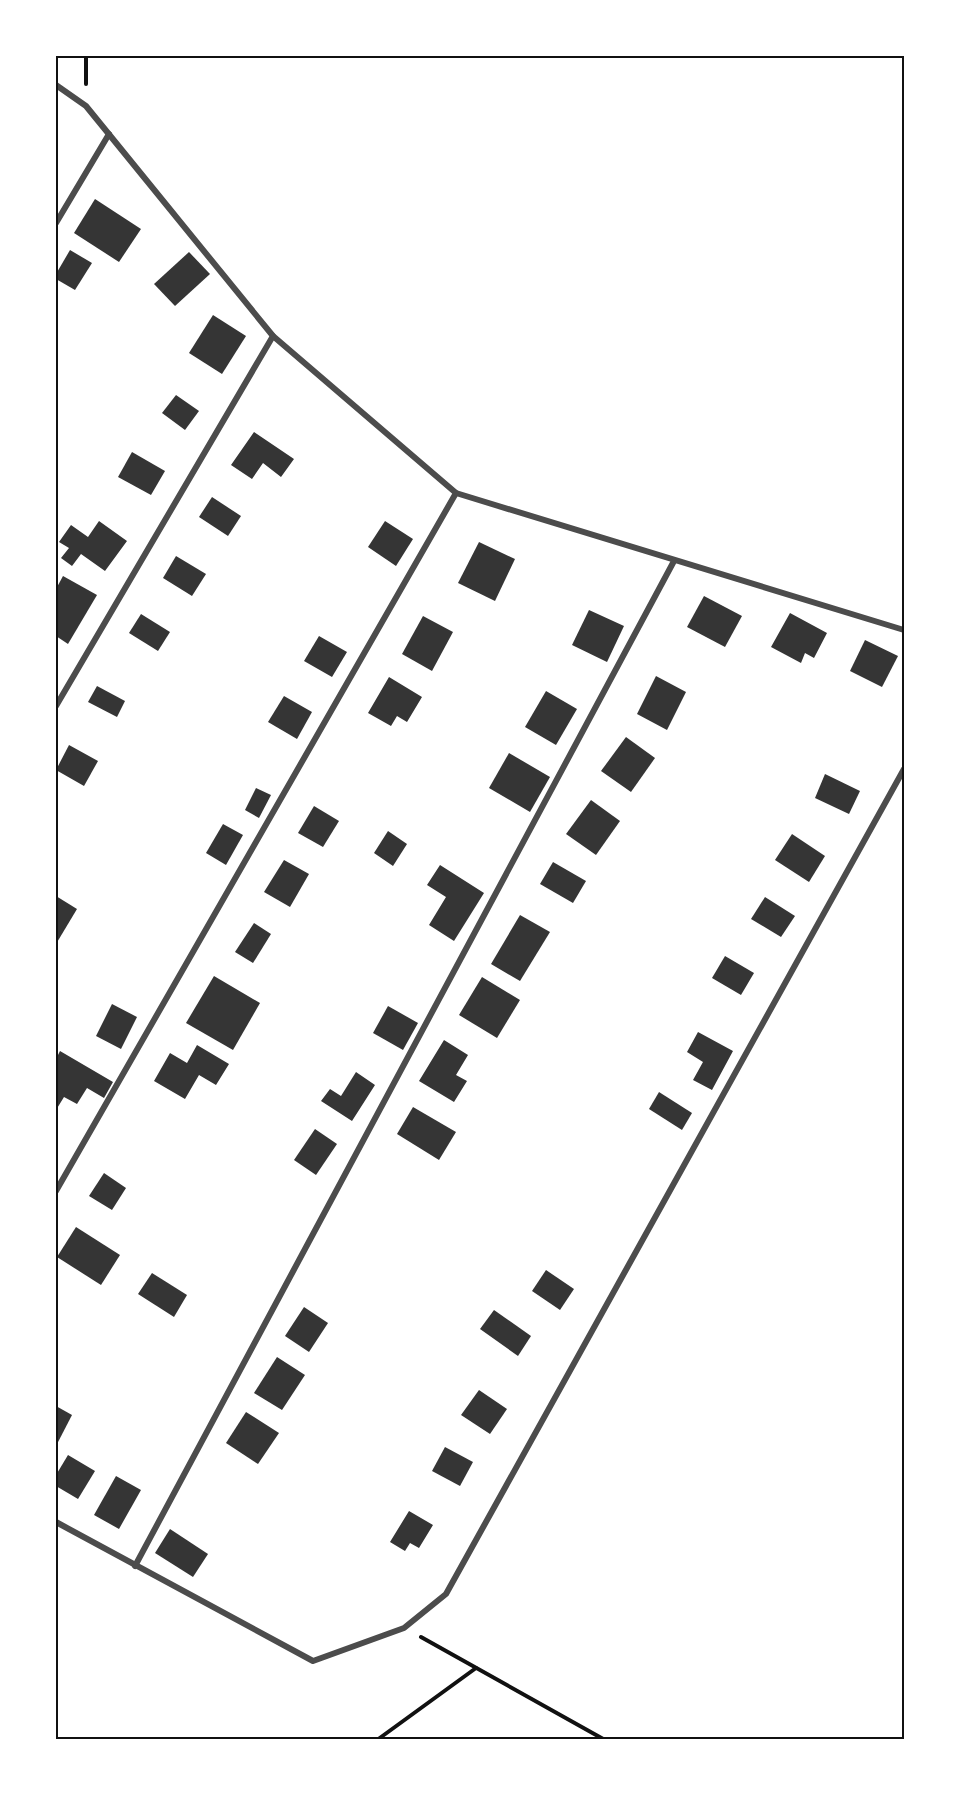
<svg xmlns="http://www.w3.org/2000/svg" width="960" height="1795" viewBox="0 0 960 1795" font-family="Inter,sans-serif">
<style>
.building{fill:#353535}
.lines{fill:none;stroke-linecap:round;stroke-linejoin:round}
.path{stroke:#111;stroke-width:4}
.minor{stroke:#4c4c4c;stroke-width:6}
.neatline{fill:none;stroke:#111;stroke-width:2}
</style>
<rect width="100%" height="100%" fill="#fff"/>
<g class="building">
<path d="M 95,199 L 141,229 L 119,262 L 74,233 Z"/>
<path d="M 70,250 L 92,263 L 75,290 L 56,279 L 56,274 Z"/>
<path d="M 189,252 L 210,274 L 175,306 L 154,284 Z"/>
<path d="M 213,315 L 246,336 L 222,374 L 189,353 Z"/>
<path d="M 176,395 L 199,411 L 185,430 L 162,413 Z"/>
<path d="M 254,432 L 294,459 L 281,477 L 263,463 L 252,479 L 231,465 Z"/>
<path d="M 132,452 L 165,471 L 151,495 L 118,477 Z"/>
<path d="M 212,497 L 241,516 L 228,536 L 199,517 Z"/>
<path d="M 99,521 L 127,541 L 105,571 L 81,554 L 72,566 L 61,558 L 69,548 L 59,542 L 71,525 L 88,537 Z"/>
<path d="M 385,521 L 413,539 L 396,566 L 368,547 Z"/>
<path d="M 479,542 L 515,559 L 495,601 L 458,583 Z"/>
<path d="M 176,556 L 206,574 L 192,596 L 163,578 Z"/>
<path d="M 63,576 L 97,595 L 68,644 L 56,636 L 56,589 Z"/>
<path d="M 704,596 L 742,616 L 725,647 L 687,627 Z"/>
<path d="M 589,610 L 624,626 L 607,662 L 572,645 Z"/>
<path d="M 790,613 L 827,633 L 814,658 L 805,653 L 801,663 L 771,647 Z"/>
<path d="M 141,614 L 170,632 L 158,651 L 129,633 Z"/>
<path d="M 423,616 L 453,632 L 432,671 L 402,654 Z"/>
<path d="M 319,636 L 347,652 L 332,677 L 304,661 Z"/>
<path d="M 865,640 L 898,656 L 882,687 L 850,671 Z"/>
<path d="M 656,676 L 686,692 L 667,730 L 637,714 Z"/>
<path d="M 389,677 L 422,697 L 407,722 L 397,716 L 391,726 L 368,713 Z"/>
<path d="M 97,686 L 125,701 L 117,717 L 88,702 Z"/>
<path d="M 546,691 L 577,709 L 556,745 L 525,727 Z"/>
<path d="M 284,696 L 312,712 L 297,739 L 268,722 Z"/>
<path d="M 626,737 L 655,758 L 631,792 L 601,771 Z"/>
<path d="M 69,745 L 98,761 L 84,786 L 56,770 Z"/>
<path d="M 509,753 L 550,777 L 530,812 L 489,788 Z"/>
<path d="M 825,774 L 860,791 L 849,814 L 815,798 Z"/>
<path d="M 256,788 L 271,795 L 259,818 L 245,810 Z"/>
<path d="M 591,800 L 620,821 L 596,855 L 566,834 Z"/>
<path d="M 314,806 L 339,821 L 323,847 L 298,833 Z"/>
<path d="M 223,824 L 243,835 L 226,865 L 206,853 Z"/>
<path d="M 388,831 L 407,844 L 393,866 L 374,853 Z"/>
<path d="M 792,834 L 825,856 L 809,882 L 775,860 Z"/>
<path d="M 284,860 L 309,874 L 290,907 L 264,892 Z"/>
<path d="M 553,862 L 586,881 L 573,903 L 540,884 Z"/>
<path d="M 440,865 L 484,893 L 454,941 L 429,925 L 446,897 L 427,885 Z"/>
<path d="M 56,896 L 77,909 L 56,944 Z"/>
<path d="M 765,897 L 795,916 L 781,937 L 751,919 Z"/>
<path d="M 520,915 L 550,932 L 520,981 L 491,964 Z"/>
<path d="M 254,923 L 271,934 L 253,963 L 235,952 Z"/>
<path d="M 725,956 L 754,973 L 741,995 L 712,978 Z"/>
<path d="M 214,976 L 260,1003 L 233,1050 L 186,1023 Z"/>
<path d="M 482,977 L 520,1000 L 497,1038 L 459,1015 Z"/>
<path d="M 112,1004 L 137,1017 L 121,1049 L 96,1036 Z"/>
<path d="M 388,1006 L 418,1023 L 403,1050 L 373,1033 Z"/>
<path d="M 698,1032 L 733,1051 L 712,1090 L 693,1080 L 703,1062 L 687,1052 Z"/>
<path d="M 444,1040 L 468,1055 L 456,1075 L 467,1081 L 454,1102 L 419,1081 Z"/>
<path d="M 197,1045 L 229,1064 L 216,1085 L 199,1075 L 185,1099 L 154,1081 L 170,1053 L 187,1063 Z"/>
<path d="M 60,1051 L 113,1082 L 104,1098 L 87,1088 L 77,1104 L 64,1097 L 56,1110 L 56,1059 Z"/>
<path d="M 356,1072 L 375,1085 L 352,1121 L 321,1101 L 330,1089 L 341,1096 Z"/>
<path d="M 659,1092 L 692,1113 L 682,1130 L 649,1109 Z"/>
<path d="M 413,1107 L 456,1132 L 439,1160 L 397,1134 Z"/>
<path d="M 315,1129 L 337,1144 L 316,1175 L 294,1160 Z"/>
<path d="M 104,1173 L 126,1188 L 112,1210 L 89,1196 Z"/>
<path d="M 76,1227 L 120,1255 L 101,1285 L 57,1257 Z"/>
<path d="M 546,1270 L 574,1289 L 560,1310 L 532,1291 Z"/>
<path d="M 152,1273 L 187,1295 L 174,1317 L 138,1294 Z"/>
<path d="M 304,1307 L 328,1323 L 309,1352 L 285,1336 Z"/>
<path d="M 494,1310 L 531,1336 L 518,1356 L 480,1329 Z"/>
<path d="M 277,1357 L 305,1375 L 282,1410 L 254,1393 Z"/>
<path d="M 479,1390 L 507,1409 L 490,1434 L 461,1415 Z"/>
<path d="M 56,1406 L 72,1415 L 56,1446 Z"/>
<path d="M 246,1412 L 279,1433 L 258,1464 L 226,1443 Z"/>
<path d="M 445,1447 L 473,1462 L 460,1486 L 432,1471 Z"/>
<path d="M 68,1455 L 95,1471 L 78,1499 L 56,1486 L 56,1475 Z"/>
<path d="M 116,1476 L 141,1490 L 119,1529 L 94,1515 Z"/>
<path d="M 409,1511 L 433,1525 L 419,1548 L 410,1543 L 405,1551 L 390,1542 Z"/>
<path d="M 170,1529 L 208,1554 L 193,1577 L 155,1553 Z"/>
</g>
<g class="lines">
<g class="path">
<path d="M 86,56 L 86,84"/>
<path d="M 421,1637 L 605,1740"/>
<path d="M 377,1740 L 476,1668"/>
</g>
<g class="minor">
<path d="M 56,85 L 86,106 L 273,336 L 456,493 L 904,630"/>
<path d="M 56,223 L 109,134"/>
<path d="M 56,706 L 273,336"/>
<path d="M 56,1191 L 456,493"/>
<path d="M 56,1522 L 313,1661 L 404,1628 L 446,1594 L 904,769"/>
<path d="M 135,1566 L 674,561"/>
</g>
</g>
<rect width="960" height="1795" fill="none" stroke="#ffffff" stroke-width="114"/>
<rect x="57" y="57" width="846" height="1681" class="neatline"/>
</svg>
